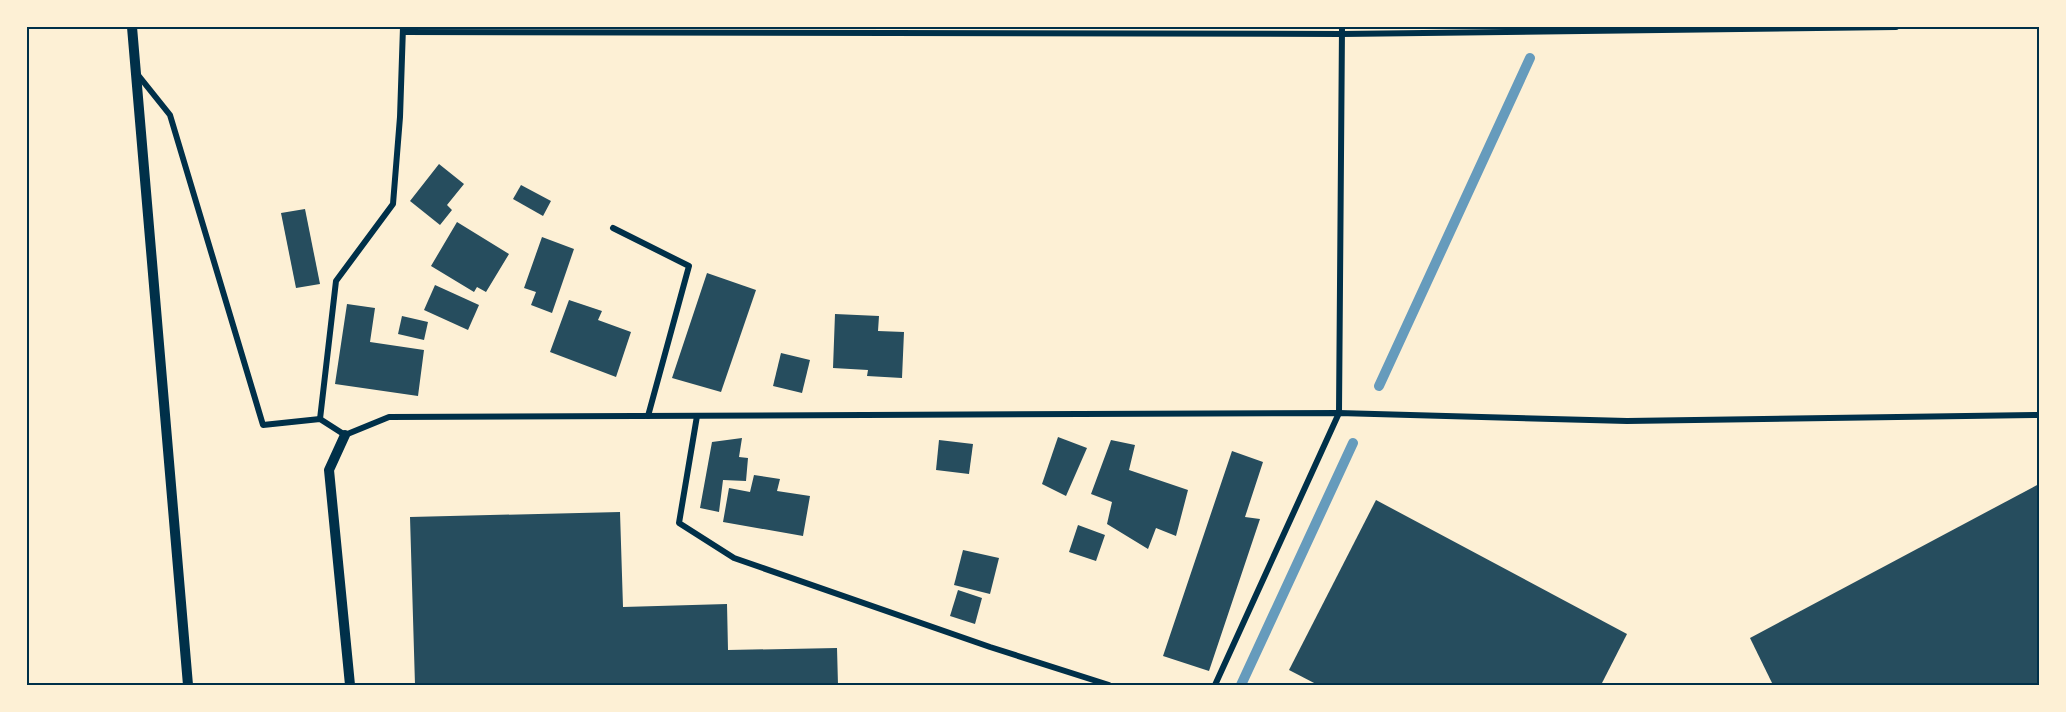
<svg xmlns="http://www.w3.org/2000/svg" width="2066" height="712" viewBox="0 0 2066 712" font-family="'Fira Sans',sans-serif">
<style>
.lines{fill:none;stroke-linecap:round;stroke-linejoin:round}
.stream{stroke:#669bbc;stroke-width:10}
.building{fill:#264d5e}
.minor{stroke:#003049;stroke-width:6}
.tertiary{stroke:#003049;stroke-width:10}
.neatline{fill:none;stroke:#003049;stroke-width:2}
</style>
<rect width="100%" height="100%" fill="#fdf0d5"/>
<g class="lines">
<g class="stream">
<path d="M 1379,386 L 1530,58"/>
<path d="M 1241,685 L 1353,443"/>
</g>
</g>
<g class="building">
<path d="M 439,164 L 464,184 L 447,205 L 452,210 L 440,225 L 410,201 Z"/>
<path d="M 521,185 L 551,201 L 543,216 L 513,199 Z"/>
<path d="M 305,209 L 320,284 L 296,288 L 281,213 Z"/>
<path d="M 457,222 L 509,254 L 486,292 L 477,287 L 474,292 L 431,266 Z"/>
<path d="M 542,237 L 574,249 L 552,313 L 531,305 L 536,292 L 524,288 Z"/>
<path d="M 707,273 L 756,290 L 721,392 L 672,378 Z"/>
<path d="M 435,285 L 479,305 L 468,330 L 424,310 Z"/>
<path d="M 569,300 L 602,311 L 598,320 L 631,332 L 616,377 L 550,352 Z"/>
<path d="M 347,304 L 375,308 L 370,342 L 424,350 L 418,396 L 335,384 Z"/>
<path d="M 835,314 L 879,316 L 878,331 L 904,332 L 902,378 L 867,376 L 868,370 L 833,368 Z"/>
<path d="M 402,316 L 428,322 L 424,340 L 398,334 Z"/>
<path d="M 781,353 L 810,360 L 802,393 L 773,386 Z"/>
<path d="M 1058,437 L 1087,448 L 1066,496 L 1042,484 Z"/>
<path d="M 742,438 L 739,457 L 748,458 L 746,481 L 723,480 L 719,512 L 700,508 L 712,442 Z"/>
<path d="M 939,440 L 973,444 L 969,474 L 936,470 Z"/>
<path d="M 1111,440 L 1135,445 L 1129,470 L 1188,490 L 1176,536 L 1156,528 L 1148,549 L 1107,524 L 1112,502 L 1091,494 Z"/>
<path d="M 1232,451 L 1263,462 L 1245,517 L 1260,519 L 1209,671 L 1163,656 Z"/>
<path d="M 754,475 L 780,479 L 777,491 L 810,496 L 803,536 L 723,522 L 729,488 L 750,492 Z"/>
<path d="M 2039,484 L 2039,685 L 1773,685 L 1750,638 Z"/>
<path d="M 1376,500 L 1627,634 L 1601,685 L 1318,685 L 1289,670 Z"/>
<path d="M 620,512 L 623,607 L 727,604 L 728,650 L 837,648 L 838,685 L 415,685 L 410,517 Z"/>
<path d="M 1078,525 L 1105,535 L 1096,561 L 1069,552 Z"/>
<path d="M 963,550 L 999,558 L 990,594 L 954,585 Z"/>
<path d="M 958,590 L 982,598 L 975,624 L 950,616 Z"/>
</g>
<g class="lines">
<g class="minor">
<path d="M 403,32 L 1342,34 L 1896,27"/>
<path d="M 138,75 L 170,115 L 263,425 L 320,419 L 345,435 L 389,417 L 1339,413 L 1627,421 L 2039,415"/>
<path d="M 613,228 L 689,266 L 648,416"/>
<path d="M 697,416 L 679,523 L 734,558 L 990,647 L 1109,685"/>
<path d="M 320,419 L 336,281 L 393,204 L 400,117 L 403,27"/>
<path d="M 1215,685 L 1339,413 L 1342,27"/>
</g>
<g class="tertiary">
<path d="M 132,27 L 188,685"/>
<path d="M 345,435 L 329,470 L 350,685"/>
</g>
</g>
<rect width="2066" height="712" fill="none" stroke="#fdf0d5" stroke-width="57"/>
<rect x="28" y="28" width="2010" height="656" class="neatline"/>
</svg>
